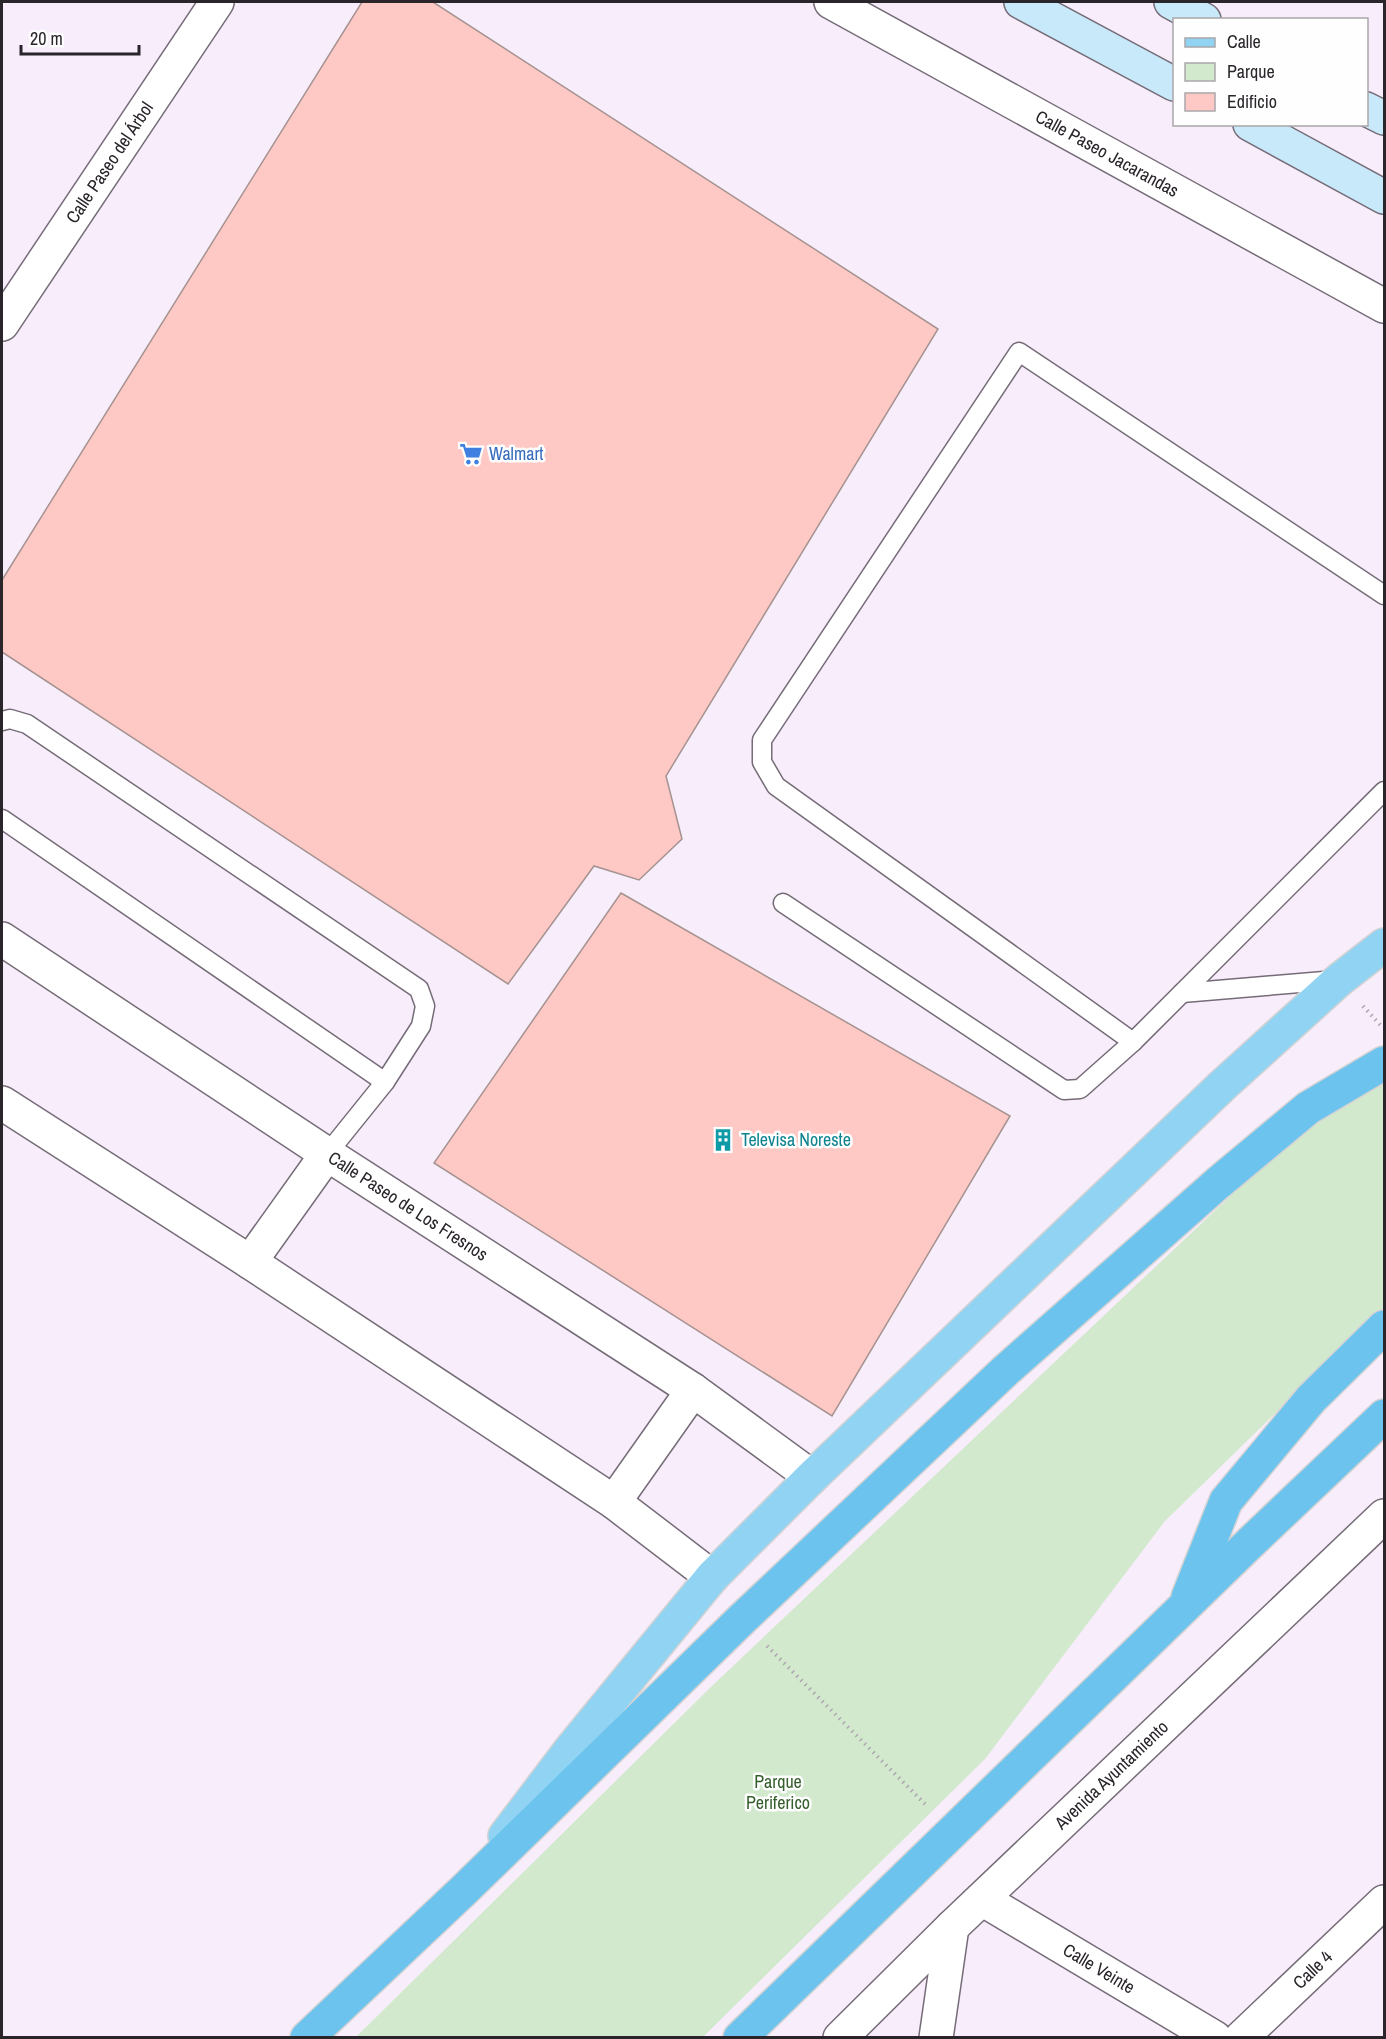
<svg xmlns="http://www.w3.org/2000/svg" width="1386" height="2039" viewBox="0 0 1386 2039" font-family="'Archivo Narrow',sans-serif">
<style>
.green{fill:#d2e9ce}
.building{fill:#fec8c5;stroke:#a59391;stroke-width:1.5}
.lines{fill:none;stroke-linecap:round;stroke-linejoin:round}
.service-casing{stroke:#756c78;stroke-width:21}
.minor-casing{stroke:#756c78;stroke-width:36}
.secondary-casing{stroke:#756c78;stroke-width:36}
.primary-casing{stroke:#d4d3d4;stroke-width:36}
.trunk-casing{stroke:#d4d3d4;stroke-width:36}
.path{stroke:#afa7b1;stroke-width:4;stroke-dasharray:1.5 4.5;stroke-linecap:butt}
.service{stroke:#fff;stroke-width:18}
.minor{stroke:#fff;stroke-width:33}
.secondary{stroke:#c8e9f9;stroke-width:33}
.primary{stroke:#91d3f2;stroke-width:33}
.trunk{stroke:#6cc4ee;stroke-width:33}
.labels{text-anchor:middle;stroke-width:5;stroke-linejoin:round;paint-order:stroke}
.street-label{font-size:18px;fill:#29252a;stroke:#fefefe}
.shop-label{font-size:18px;fill:#366cbe;stroke:#fefefe;text-anchor:start}
.culture-label{font-size:18px;fill:#0d838f;stroke:#fefefe;text-anchor:start}
.park-label{font-size:18px;fill:#345e2b;stroke:#fefefe}
</style>
<rect width="100%" height="100%" fill="#f8edfa"/>
<path class="green" d="M 1384,1046 L 1384,1307 L 1165,1521 L 985,1759 L 703,2037 L 355,2038 L 715,1683 L 1313,1118 Z"/>
<g class="building">
<path d="M 362,2 L 433,2 L 938,329 L 666,776 L 682,839 L 639,880 L 594,866 L 508,984 L 2,652 L 2,580 Z"/>
<path d="M 621,893 L 1010,1116 L 832,1416 L 434,1163 Z"/>
</g>
<g class="lines">
<g class="service-casing">
<g id="service">
<path d="M 2,721 L 10,719 L 27,724 L 419,989 L 425,1006 L 421,1026 L 385,1082 L 327,1154"/>
<path d="M 2,819 L 385,1082"/>
<path d="M 783,903 L 1064,1090 L 1080,1089 L 1133,1042 L 1384,791"/>
<path d="M 1182,993 L 1336,980"/>
<path d="M 1133,1042 L 776,786 L 762,762 L 762,740 L 1019,352 L 1384,595"/>
</g>
</g>
<g class="minor-casing">
<g id="minor">
<path id="s1" d="M 831,2 L 1384,306"/>
<path id="s2" d="M 2,324 L 217,2"/>
<path id="s3" d="M 2,939 L 327,1154 L 693,1390 L 812,1477"/>
<path d="M 2,1103 L 250,1262 L 614,1502 L 712,1577"/>
<path d="M 250,1262 L 327,1154"/>
<path d="M 614,1502 L 693,1390"/>
<path id="s4" d="M 982,1899 L 1215,2038"/>
<path id="s5" d="M 840,2038 L 952,1927 L 1384,1516"/>
<path d="M 936,2038 L 952,1927"/>
<path id="s6" d="M 1241,2038 L 1384,1902"/>
</g>
</g>
<g class="secondary-casing">
<g id="secondary">
<path d="M 1021,2 L 1174,84"/>
<path d="M 1171,2 L 1204,20"/>
<path d="M 1366,109 L 1384,118"/>
<path d="M 1250,124 L 1384,197"/>
</g>
</g>
<g class="primary-casing">
<path id="primary" d="M 505,1836 L 571,1749 L 712,1577 L 812,1477 L 1223,1085 L 1339,980 L 1384,945"/>
</g>
<g class="trunk-casing">
<g id="trunk">
<path d="M 1188,1597 L 1226,1501 L 1311,1399 L 1384,1327"/>
<path d="M 307,2038 L 465,1889 L 741,1620 L 1005,1371 L 1218,1183 L 1308,1108 L 1384,1063"/>
<path d="M 740,2038 L 1250,1543 L 1384,1416"/>
</g>
</g>
<g class="path">
<path d="M 1363,1006 L 1382,1027"/>
<path d="M 767,1646 L 927,1806"/>
</g>
<use href="#service" class="service"/>
<use href="#minor" class="minor"/>
<use href="#secondary" class="secondary"/>
<use href="#primary" class="primary"/>
<use href="#trunk" class="trunk"/>
</g>
<defs>
<g id="supermarket-bare" transform="scale(1.8)"><path d="M-6-5.5h2.5l.6 2H6L4.5 2H-2.5L-4.4-4H-6ZM-1.5 3.2a1.3 1.3 0 1 0 .1 0ZM3 3.2a1.3 1.3 0 1 0 .1 0Z" fill="#3f7fe0" stroke="#fefefe" stroke-width="2.5" paint-order="stroke"/></g>
<g id="building-bare" transform="scale(1.8)"><path d="M-4-6H4V6H1V3H-1V6H-4ZM-2.5-4.3h1.7v1.8h-1.7ZM.8-4.3h1.7v1.8H.8ZM-2.5-1h1.7V.8h-1.7ZM.8-1h1.7V.8H.8Z" fill="#0f9aa8" stroke="#fefefe" stroke-width="2.5" paint-order="stroke"/></g>
</defs>
<g fill-rule="evenodd">
<use href="#supermarket-bare" x="471" y="454"/>
<use href="#building-bare" x="723" y="1140"/>
</g>
<g class="labels">
<g class="street-label">
<text dy="6" stroke="none"><textPath href="#s1" startOffset="315">Calle Paseo Jacarandas</textPath></text>
<text dy="6" stroke="none"><textPath href="#s2" startOffset="194">Calle Paseo del Árbol</textPath></text>
<text dy="6" stroke="none"><textPath href="#s3" startOffset="486">Calle Paseo de Los Fresnos</textPath></text>
<text dy="6" stroke="none"><textPath href="#s5" startOffset="378">Avenida Ayuntamiento</textPath></text>
<text dy="6" stroke="none"><textPath href="#s4" startOffset="136">Calle Veinte</textPath></text>
<text dy="6" stroke="none"><textPath href="#s6" startOffset="99">Calle 4</textPath></text>
</g>
<g class="shop-label">
<text x="489" y="460">Walmart</text>
</g>
<g class="culture-label">
<text x="741" y="1146">Televisa Noreste</text>
</g>
<g class="park-label">
<text x="778" y="1788">Parque<tspan x="778" dy="21">Periferico</tspan></text>
</g>
</g>
<rect width="1386" height="2039" fill="none" stroke="#29252a" stroke-width="6"/>
<rect x="1173" y="18" width="195" height="108" fill="#fefefe" stroke="#a9a7a9" stroke-width="1.5"/>
<rect x="1185" y="38" width="30" height="9" fill="#91d3f2" stroke="#a9a7a9" stroke-width="1.5"/>
<text x="1227" y="48" font-size="18" fill="#29252a">Calle</text>
<rect x="1185" y="63" width="30" height="18" fill="#d2e9ce" stroke="#a9a7a9" stroke-width="1.5"/>
<text x="1227" y="78" font-size="18" fill="#29252a">Parque</text>
<rect x="1185" y="93" width="30" height="18" fill="#fec8c5" stroke="#a9a7a9" stroke-width="1.5"/>
<text x="1227" y="108" font-size="18" fill="#29252a">Edificio</text>
<path d="M21 45v9h118v-9" fill="none" stroke="#29252a" stroke-width="3"/>
<text x="30" y="45" font-size="18" fill="#29252a" stroke="#fefefe" stroke-width="4.5" paint-order="stroke">20 m</text>
</svg>
